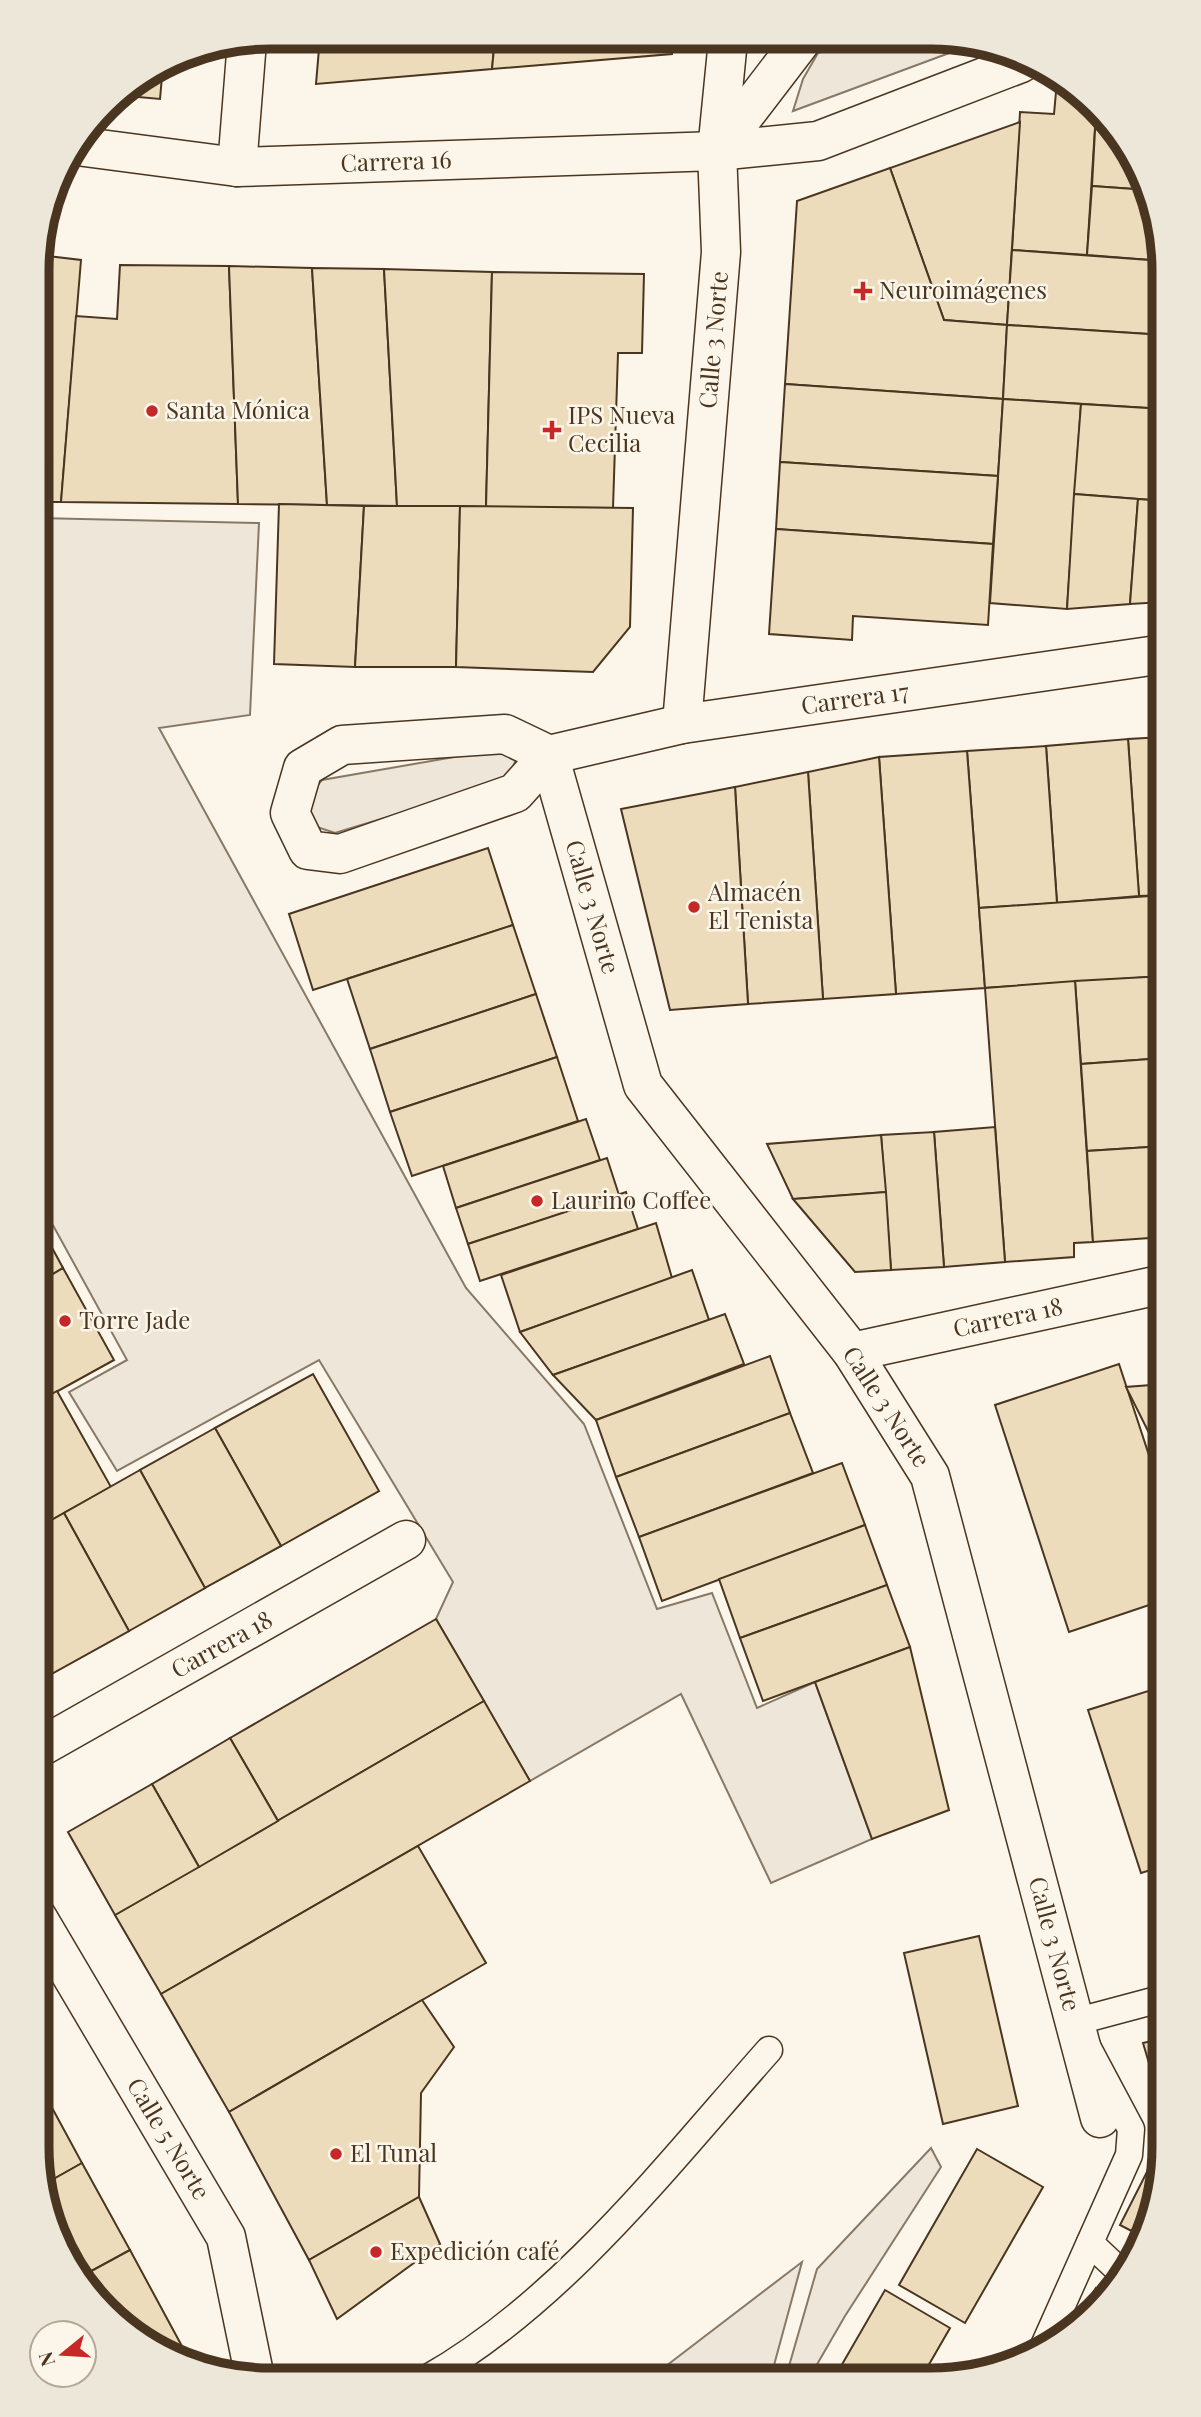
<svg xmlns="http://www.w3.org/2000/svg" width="1201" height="2417" viewBox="0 0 1201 2417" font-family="'Playfair Display',serif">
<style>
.green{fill:#ede6d9;stroke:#887966;stroke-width:2}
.building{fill:#ecdcbc;stroke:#4a3520;stroke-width:2}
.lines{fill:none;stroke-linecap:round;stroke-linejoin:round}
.lane-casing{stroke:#4a3520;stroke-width:29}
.street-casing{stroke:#4a3520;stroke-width:41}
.secondary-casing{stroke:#4a3520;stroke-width:41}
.lane{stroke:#fbf6e9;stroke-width:26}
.street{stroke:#fbf6e9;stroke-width:38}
.secondary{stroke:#fbf6e9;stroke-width:38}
.poi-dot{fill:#c62828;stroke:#fbf6e9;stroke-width:2.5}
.labels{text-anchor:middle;stroke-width:5;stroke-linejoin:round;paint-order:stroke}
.street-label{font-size:24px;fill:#4a3520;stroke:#fbf6e9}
.poi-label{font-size:24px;fill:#4a3520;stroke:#fbf6e9;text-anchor:start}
.rim{fill:none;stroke:#4a3520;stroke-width:9}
</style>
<rect width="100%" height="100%" fill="#fbf6e9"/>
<g class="green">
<path d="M 852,40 L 976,41 L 979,42 L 793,111 L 803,79 L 818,53 Z"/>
<path d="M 38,518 L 259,523 L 250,715 L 159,728 L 466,1288 L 584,1424 L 657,1609 L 712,1593 L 757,1708 L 815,1682 L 872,1839 L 771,1883 L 681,1694 L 530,1781 L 436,1619 L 453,1582 L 319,1360 L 117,1471 L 69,1392 L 127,1360 L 38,1198 Z"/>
<path d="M 500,749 L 516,760 L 506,781 L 335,833 L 311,825 L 305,800 L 322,780 Z"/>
<path d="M 931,2148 L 941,2167 L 845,2316 L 808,2380 L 785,2380 L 817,2269 Z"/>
<path d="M 802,2262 L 770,2380 L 649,2379 Z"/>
</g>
<g class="building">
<path d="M 320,37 L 495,38 L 492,69 L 316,84 Z"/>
<path d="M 495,38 L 673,39 L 672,54 L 492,69 Z"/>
<path d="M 163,65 L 160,99 L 116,95 Z"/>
<path d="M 1057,81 L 1085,95 L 1096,112 L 1087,255 L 1012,250 L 1020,112 L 1054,114 Z"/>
<path d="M 1096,112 L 1148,190 L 1092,186 Z"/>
<path d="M 1020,122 L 1007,325 L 944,320 L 890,168 Z"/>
<path d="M 890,168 L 944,320 L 1007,325 L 1003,399 L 785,384 L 797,201 Z"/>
<path d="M 1092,186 L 1148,190 L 1152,195 L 1163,261 L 1087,255 Z"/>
<path d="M 1012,250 L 1163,261 L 1164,335 L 1007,325 Z"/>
<path d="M 39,255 L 81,260 L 61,502 L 38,502 Z"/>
<path d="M 120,265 L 229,266 L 238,504 L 61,502 L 76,316 L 117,319 Z"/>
<path d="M 229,266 L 312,268 L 327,505 L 238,504 Z"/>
<path d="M 312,268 L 384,269 L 397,506 L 327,505 Z"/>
<path d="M 384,269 L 492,272 L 486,507 L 397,506 Z"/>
<path d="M 492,272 L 644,274 L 642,353 L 618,353 L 613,508 L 486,507 Z"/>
<path d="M 1007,325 L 1164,335 L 1164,409 L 1003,399 Z"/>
<path d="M 785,384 L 1003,399 L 998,476 L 780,462 Z"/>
<path d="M 1003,399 L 1081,404 L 1067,609 L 990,603 Z"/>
<path d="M 1081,404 L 1164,409 L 1164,501 L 1074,494 Z"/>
<path d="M 780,462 L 998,476 L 993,544 L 776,529 Z"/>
<path d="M 1074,494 L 1138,499 L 1130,604 L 1067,609 Z"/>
<path d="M 1138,499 L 1164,501 L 1164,602 L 1130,604 Z"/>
<path d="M 279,504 L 364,506 L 355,667 L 274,664 Z"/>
<path d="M 364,506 L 460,506 L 456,667 L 355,667 Z"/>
<path d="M 460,506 L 633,508 L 630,627 L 593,672 L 456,667 Z"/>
<path d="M 776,529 L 993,544 L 988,625 L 853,616 L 852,640 L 769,634 Z"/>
<path d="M 1164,737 L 1164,895 L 1139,896 L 1128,739 Z"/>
<path d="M 1128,739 L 1139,896 L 1057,903 L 1046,746 Z"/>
<path d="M 1046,746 L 1057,903 L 979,908 L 967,751 Z"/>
<path d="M 967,751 L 985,988 L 896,994 L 879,757 Z"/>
<path d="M 879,757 L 896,994 L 823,999 L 808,772 Z"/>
<path d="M 808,772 L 823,999 L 748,1004 L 735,787 Z"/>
<path d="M 735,787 L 748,1004 L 670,1010 L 621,809 Z"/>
<path d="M 488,848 L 513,925 L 313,990 L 289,914 Z"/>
<path d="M 1164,895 L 1164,976 L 985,988 L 979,908 Z"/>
<path d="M 513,925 L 536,994 L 370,1049 L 347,979 Z"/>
<path d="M 1164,976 L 1164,1058 L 1081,1064 L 1075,981 Z"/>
<path d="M 1075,981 L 1093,1242 L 1074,1243 L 1074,1257 L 1005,1262 L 985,988 Z"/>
<path d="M 536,994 L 557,1057 L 390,1112 L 370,1049 Z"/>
<path d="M 557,1057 L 578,1121 L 412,1176 L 390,1112 Z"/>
<path d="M 1164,1058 L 1164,1146 L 1087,1151 L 1081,1064 Z"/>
<path d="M 586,1119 L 600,1160 L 456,1208 L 443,1166 Z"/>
<path d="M 995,1127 L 1005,1262 L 944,1267 L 934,1132 Z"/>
<path d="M 934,1132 L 944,1267 L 891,1270 L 881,1135 Z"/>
<path d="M 881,1135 L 886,1192 L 793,1199 L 767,1144 Z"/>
<path d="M 1164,1146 L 1164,1237 L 1093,1242 L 1087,1151 Z"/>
<path d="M 607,1158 L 619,1195 L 468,1244 L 456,1208 Z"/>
<path d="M 626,1192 L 638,1229 L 480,1281 L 468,1244 Z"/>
<path d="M 886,1192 L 891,1270 L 855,1272 L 793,1199 Z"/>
<path d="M 38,1222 L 63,1268 L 38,1283 Z"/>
<path d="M 656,1223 L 672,1278 L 520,1332 L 501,1275 Z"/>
<path d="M 63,1268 L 114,1360 L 38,1402 L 38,1283 Z"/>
<path d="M 692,1270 L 709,1320 L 553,1375 L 520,1332 Z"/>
<path d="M 725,1314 L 744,1364 L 596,1420 L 553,1375 Z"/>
<path d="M 770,1356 L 790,1413 L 616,1477 L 596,1420 Z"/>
<path d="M 1119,1364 L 1164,1501 L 1164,1600 L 1069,1632 L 995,1405 Z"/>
<path d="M 313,1374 L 379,1491 L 281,1546 L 215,1428 Z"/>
<path d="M 1164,1384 L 1164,1463 L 1126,1387 Z"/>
<path d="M 57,1391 L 111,1487 L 37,1528 L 38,1402 Z"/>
<path d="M 790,1413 L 813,1473 L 639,1537 L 616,1477 Z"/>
<path d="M 215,1428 L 281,1546 L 205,1588 L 140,1470 Z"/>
<path d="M 842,1463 L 865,1525 L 662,1601 L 639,1537 Z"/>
<path d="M 140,1470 L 205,1588 L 129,1631 L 64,1513 Z"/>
<path d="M 64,1513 L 129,1631 L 37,1682 L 37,1528 Z"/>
<path d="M 865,1525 L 887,1585 L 740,1638 L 719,1579 Z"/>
<path d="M 887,1585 L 910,1647 L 763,1701 L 740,1638 Z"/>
<path d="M 436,1619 L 484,1701 L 278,1821 L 230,1738 Z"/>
<path d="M 910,1647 L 949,1810 L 872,1839 L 815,1682 Z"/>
<path d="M 1164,1686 L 1164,1866 L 1141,1873 L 1088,1710 Z"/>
<path d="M 484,1701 L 530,1781 L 161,1994 L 115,1915 Z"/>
<path d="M 230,1738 L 278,1821 L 199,1867 L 152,1784 Z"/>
<path d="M 152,1784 L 199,1867 L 115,1915 L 68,1832 Z"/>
<path d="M 418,1846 L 486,1963 L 229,2112 L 161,1994 Z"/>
<path d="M 979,1936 L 1018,2106 L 943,2124 L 904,1953 Z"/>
<path d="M 422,2000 L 454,2047 L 421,2093 L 419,2197 L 309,2260 L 229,2112 Z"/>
<path d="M 1164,2038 L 1164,2077 L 1154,2080 L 1143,2043 Z"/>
<path d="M 37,2080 L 82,2163 L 43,2185 L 37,2147 Z"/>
<path d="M 977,2149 L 1043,2187 L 965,2323 L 899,2285 Z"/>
<path d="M 1154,2158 L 1164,2163 L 1145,2238 L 1120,2225 Z"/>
<path d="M 82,2163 L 130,2250 L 84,2275 L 49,2222 L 43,2185 Z"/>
<path d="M 419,2197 L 440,2244 L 337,2319 L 309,2260 Z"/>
<path d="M 130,2250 L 184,2350 L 171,2358 L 116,2323 L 84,2275 Z"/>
<path d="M 1096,2288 L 1109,2296 L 1068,2334 Z"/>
<path d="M 885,2290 L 950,2328 L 920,2380 L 833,2380 Z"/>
</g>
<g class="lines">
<g class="lane-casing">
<g id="lane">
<path d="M 1090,2243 L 1124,2275"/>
<path d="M 1042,2350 L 1129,2155 L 1131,2129 L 1074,2022 L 1164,1998"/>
<path d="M 426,2379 C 561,2303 667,2165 769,2050"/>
</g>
</g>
<g class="street-casing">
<g id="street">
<path d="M 237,167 L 247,41"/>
<path d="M 682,724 L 721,252 L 717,151"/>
<path d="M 549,755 L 643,1085 L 852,1352 L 930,1476 L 1100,2118"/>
<path d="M 549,755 L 505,734 L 342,745 L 303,768 L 290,813 L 308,850 L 340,854 L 515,793 L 549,755 L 682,724 L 1164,654"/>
<path d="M 852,1352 L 1164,1284"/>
<path d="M 37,1749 L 406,1540"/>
</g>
</g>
<g class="secondary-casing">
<g id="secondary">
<path d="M 77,146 L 237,167 L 717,151 L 818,141 L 1021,63"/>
<path d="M 717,151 L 802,40"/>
<path d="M 717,151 L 728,40"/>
<path d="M 37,1917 L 226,2237 L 255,2378"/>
</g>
</g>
<use href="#lane" class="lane"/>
<use href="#street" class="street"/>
<use href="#secondary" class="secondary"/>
</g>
<g class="poi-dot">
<path d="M859.5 280.5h7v7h7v7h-7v7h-7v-7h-7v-7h7z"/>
<circle cx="152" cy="411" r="7"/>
<path d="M548.5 419.5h7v7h7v7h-7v7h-7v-7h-7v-7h7z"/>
<circle cx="694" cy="907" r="7"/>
<circle cx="537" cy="1201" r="7"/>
<circle cx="65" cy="1321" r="7"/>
<circle cx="336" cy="2154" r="7"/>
<circle cx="376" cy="2252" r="7"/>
</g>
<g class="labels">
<g class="street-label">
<text transform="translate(396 162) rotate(-2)" y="8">Carrera 16</text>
<text transform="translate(714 340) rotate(-85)" y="8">Calle 3 Norte</text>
<text transform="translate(855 699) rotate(-8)" y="8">Carrera 17</text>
<text transform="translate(592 907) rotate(74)" y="8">Calle 3 Norte</text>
<text transform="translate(1008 1318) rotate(-12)" y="8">Carrera 18</text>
<text transform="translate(886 1407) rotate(57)" y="8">Calle 3 Norte</text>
<text transform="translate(222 1645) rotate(-29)" y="8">Carrera 18</text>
<text transform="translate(1054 1944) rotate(75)" y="8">Calle 3 Norte</text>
<text transform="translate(168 2139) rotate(59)" y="8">Calle 5 Norte</text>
</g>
<g class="poi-label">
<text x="879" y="299">Neuroimágenes</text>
<text x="166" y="419">Santa Mónica</text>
<text x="568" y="424">IPS Nueva<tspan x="568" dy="28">Cecilia</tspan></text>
<text x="708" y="901">Almacén<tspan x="708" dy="28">El Tenista</tspan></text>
<text x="551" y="1209">Laurino Coffee</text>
<text x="79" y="1329">Torre Jade</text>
<text x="350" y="2162">El Tunal</text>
<text x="390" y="2260">Expedición café</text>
</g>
</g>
<path d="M0 0H1201V2417H0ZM270 49H931A221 221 0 0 1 1152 270V2147A221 221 0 0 1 931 2368H270A221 221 0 0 1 49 2147V270A221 221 0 0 1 270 49Z" fill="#ede7d9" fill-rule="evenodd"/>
<path class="rim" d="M270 49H931A221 221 0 0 1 1152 270V2147A221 221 0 0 1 931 2368H270A221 221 0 0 1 49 2147V270A221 221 0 0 1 270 49Z"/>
<g transform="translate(63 2354) rotate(252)"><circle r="33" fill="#fbf6e9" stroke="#b4a999" stroke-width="2"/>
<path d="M0-5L12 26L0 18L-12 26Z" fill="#c62828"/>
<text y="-10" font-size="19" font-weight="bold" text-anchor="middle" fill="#4a3520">N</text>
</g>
</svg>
